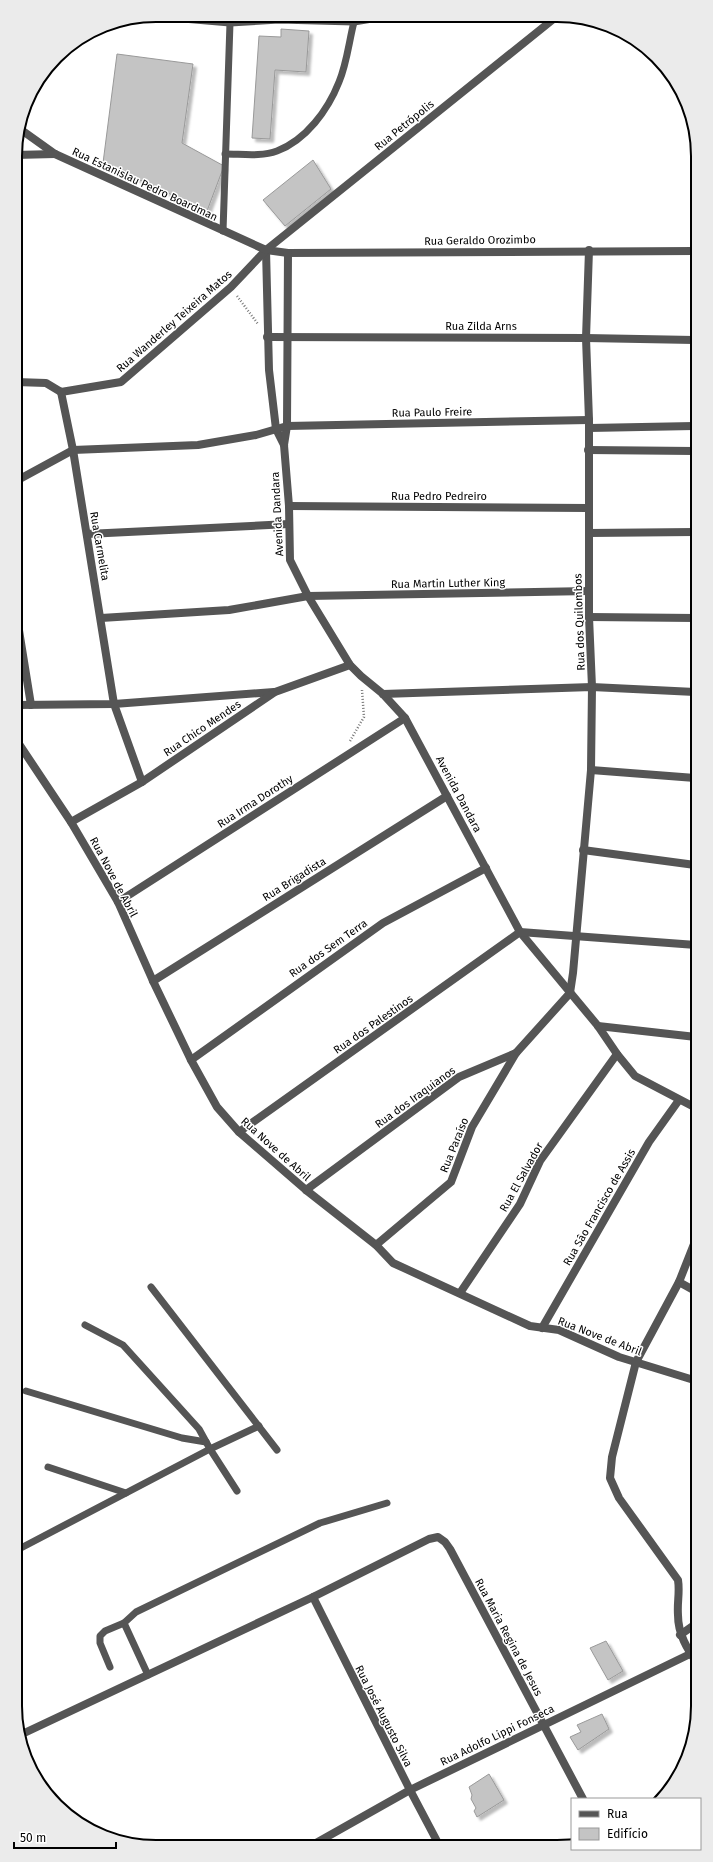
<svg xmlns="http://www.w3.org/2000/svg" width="713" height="1862" viewBox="0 0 713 1862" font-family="'Fira Sans',sans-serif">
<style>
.building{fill:#c4c4c4;stroke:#999;filter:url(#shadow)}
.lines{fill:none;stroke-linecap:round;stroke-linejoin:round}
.path{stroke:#777;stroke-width:2.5;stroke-dasharray:1 2;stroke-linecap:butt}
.service{stroke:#555;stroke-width:7}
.minor{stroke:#555;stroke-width:8}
.tertiary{stroke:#555;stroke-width:8}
.labels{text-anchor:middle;stroke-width:3;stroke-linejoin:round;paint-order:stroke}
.street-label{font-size:11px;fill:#000;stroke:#fff}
.rim{fill:none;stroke:#000;stroke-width:2}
</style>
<defs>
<filter id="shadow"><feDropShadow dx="3.5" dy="3.5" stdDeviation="1" flood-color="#0004"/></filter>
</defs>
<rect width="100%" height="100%" fill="#fff"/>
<g class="building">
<path d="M 281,29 L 309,31 L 306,72 L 275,70 L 270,139 L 252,138 L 259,36 L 281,37 Z"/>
<path d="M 117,54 L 193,64 L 182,143 L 224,166 L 207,211 L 103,163 Z"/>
<path d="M 313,160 L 331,189 L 285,226 L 263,200 Z"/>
<path d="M 606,1641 L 623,1671 L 608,1680 L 590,1648 Z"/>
<path d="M 602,1714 L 609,1729 L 578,1750 L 570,1737 L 581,1732 L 577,1725 Z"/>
<path d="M 489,1774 L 504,1800 L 477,1817 L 474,1811 L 476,1808 L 471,1799 L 472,1795 L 469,1787 Z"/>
</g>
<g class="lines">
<g class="path">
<path d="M 237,296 L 258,324"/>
<path d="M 350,741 L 364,717 L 362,690"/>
</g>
<g class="service">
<path d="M 148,16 L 230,23 L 279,20 L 354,22 L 390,16"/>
<path d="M 225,154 C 242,154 261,157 277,151 C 306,140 328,110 339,82 C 347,63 349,41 354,22"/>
<path d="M 223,231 L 230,23"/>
<path d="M 151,1287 L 277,1450"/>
<path d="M 26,1391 L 182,1438 L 206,1442"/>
<path d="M 48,1467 L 126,1493"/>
<path d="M 237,1491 L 210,1449 L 259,1426"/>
<path d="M 19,1549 L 210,1449 L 199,1429 L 123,1345 L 85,1325"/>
<path d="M 110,1667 L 100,1643 L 100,1636 L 105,1631 L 124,1623"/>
<path d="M 148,1675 L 124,1623 L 136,1612 L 320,1523 L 387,1503"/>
</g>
<g class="minor">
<path d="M 266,250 L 288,253 L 694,251"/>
<path d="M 266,250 L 269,370 L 276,429 L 284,445"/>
<path d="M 288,253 L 287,426 L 284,445 L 289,506 L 290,560 L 308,596 L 350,665 L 361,676 L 383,694 L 405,718 L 520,932 L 598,1026 L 617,1054 L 635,1076 L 696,1108"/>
<path d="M 267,337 L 586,338 L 694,340"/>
<path d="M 16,382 L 46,383 L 61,392 L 121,382 L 231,287 L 266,250"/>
<path d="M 61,392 L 73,450 L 114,704 L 142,782"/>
<path d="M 589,428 L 694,426"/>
<path d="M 588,450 L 694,451"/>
<path d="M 16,481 L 73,450 L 198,445 L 256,435 L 287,426 L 589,420"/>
<path d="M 289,506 L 588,508"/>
<path d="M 589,533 L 694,532"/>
<path d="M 87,534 L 289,524"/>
<path d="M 589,617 L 695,618"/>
<path d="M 17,618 L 31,705"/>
<path d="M 101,618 L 229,610 L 308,596 L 589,591"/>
<path d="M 383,694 L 592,687 L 695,692"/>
<path d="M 17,705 L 114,704 L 274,692"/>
<path d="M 17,741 L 71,822 L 118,902 L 153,981 L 191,1060 L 217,1107 L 239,1132 L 306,1190 L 376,1245 L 393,1263 L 530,1326 L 559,1330 L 619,1357 L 697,1381"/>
<path d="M 591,770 L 695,778"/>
<path d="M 71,822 L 142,782 L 275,692 L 350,665"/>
<path d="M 583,850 L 695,865"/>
<path d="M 118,902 L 405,718"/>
<path d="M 153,981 L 447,796"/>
<path d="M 598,1026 L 696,1037"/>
<path d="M 191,1060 L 383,923 L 486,868"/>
<path d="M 239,1132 L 520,932 L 696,945"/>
<path d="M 306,1190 L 459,1077 L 516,1053 L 570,993 L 573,973 L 591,770 L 592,687 L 589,617 L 589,420 L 586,338 L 589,250"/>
<path d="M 696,1239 L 679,1282 L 636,1362 L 612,1457 L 610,1478 L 619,1498 L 678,1580 C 680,1592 677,1602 678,1615 C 678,1634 687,1649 698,1664"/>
<path d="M 376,1245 L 451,1182 L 472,1127 L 516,1053"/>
<path d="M 679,1282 L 697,1292"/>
<path d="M 460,1293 L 520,1204 L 540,1161 L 617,1054"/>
<path d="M 542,1328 L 649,1142 L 679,1100"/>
<path d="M 313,1597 L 410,1790 L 438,1843"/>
<path d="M 680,1635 L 697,1623"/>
<path d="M 20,1735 L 313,1597 L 429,1539 L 438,1537 L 445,1542 L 450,1549 L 583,1799"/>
<path d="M 316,1843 L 410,1790 L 690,1654"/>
</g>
<g class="tertiary">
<path d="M 20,129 L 55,154 L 266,250 L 556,17"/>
<path d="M 15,155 L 55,154"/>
</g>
</g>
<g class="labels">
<g class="street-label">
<text transform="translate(404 125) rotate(-39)" y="4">Rua Petrópolis</text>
<text transform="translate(145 184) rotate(25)" y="4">Rua Estanislau Pedro Boardman</text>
<text transform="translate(480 240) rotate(-1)" y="4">Rua Geraldo Orozimbo</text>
<text transform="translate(174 321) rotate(-41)" y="4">Rua Wanderley Teixeira Matos</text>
<text x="481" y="330">Rua Zilda Arns</text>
<text transform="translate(432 412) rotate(-1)" y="4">Rua Paulo Freire</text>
<text x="439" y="500">Rua Pedro Pedreiro</text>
<text transform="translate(277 514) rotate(-93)" y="4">Avenida Dandara</text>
<text transform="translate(100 546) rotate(80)" y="4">Rua Carmelita</text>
<text transform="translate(448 583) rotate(-1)" y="4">Rua Martin Luther King</text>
<text transform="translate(579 622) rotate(-92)" y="4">Rua dos Quilombos</text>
<text transform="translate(202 728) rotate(-34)" y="4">Rua Chico Mendes</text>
<text transform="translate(459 794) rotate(62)" y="4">Avenida Dandara</text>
<text transform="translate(255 801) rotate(-33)" y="4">Rua Irma Dorothy</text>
<text transform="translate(114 877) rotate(62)" y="4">Rua Nove de Abril</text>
<text transform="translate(294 879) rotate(-32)" y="4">Rua Brigadista</text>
<text transform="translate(328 948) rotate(-35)" y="4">Rua dos Sem Terra</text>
<text transform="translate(373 1024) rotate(-35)" y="4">Rua dos Palestinos</text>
<text transform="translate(415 1097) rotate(-36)" y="4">Rua dos Iraquianos</text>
<text transform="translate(454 1145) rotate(-68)" y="4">Rua Paraíso</text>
<text transform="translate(276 1149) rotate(42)" y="4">Rua Nove de Abril</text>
<text transform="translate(521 1177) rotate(-61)" y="4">Rua El Salvador</text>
<text transform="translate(599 1207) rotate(-60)" y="4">Rua Sâo Francisco de Assis</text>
<text transform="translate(600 1336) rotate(21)" y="4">Rua Nove de Abril</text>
<text transform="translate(509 1637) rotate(62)" y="4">Rua Maria Regina de Jesus</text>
<text transform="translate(384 1716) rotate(63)" y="4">Rua José Augusto Silva</text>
<text transform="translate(497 1735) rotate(-26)" y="4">Rua Adolfo Lippi Fonseca</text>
</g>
</g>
<path d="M0 0H713V1862H0ZM156 22H557A134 134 0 0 1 691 156V1706A134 134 0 0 1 557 1840H156A134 134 0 0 1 22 1706V156A134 134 0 0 1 156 22Z" fill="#ebebeb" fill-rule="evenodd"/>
<path class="rim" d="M156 22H557A134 134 0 0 1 691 156V1706A134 134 0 0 1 557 1840H156A134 134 0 0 1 22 1706V156A134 134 0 0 1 156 22Z"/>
<rect x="571" y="1798" width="130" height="52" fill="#ffffff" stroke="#999999"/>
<rect x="579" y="1811" width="20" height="6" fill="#555555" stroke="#999999"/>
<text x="607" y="1818" font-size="12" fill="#000000">Rua</text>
<rect x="579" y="1828" width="20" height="12" fill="#c4c4c4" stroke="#999999"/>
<text x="607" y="1838" font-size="12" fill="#000000">Edifício</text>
<path d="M14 1842v6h102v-6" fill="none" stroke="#000000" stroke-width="2"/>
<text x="20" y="1842" font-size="12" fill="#000000" stroke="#ffffff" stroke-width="3" paint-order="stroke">50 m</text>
</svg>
